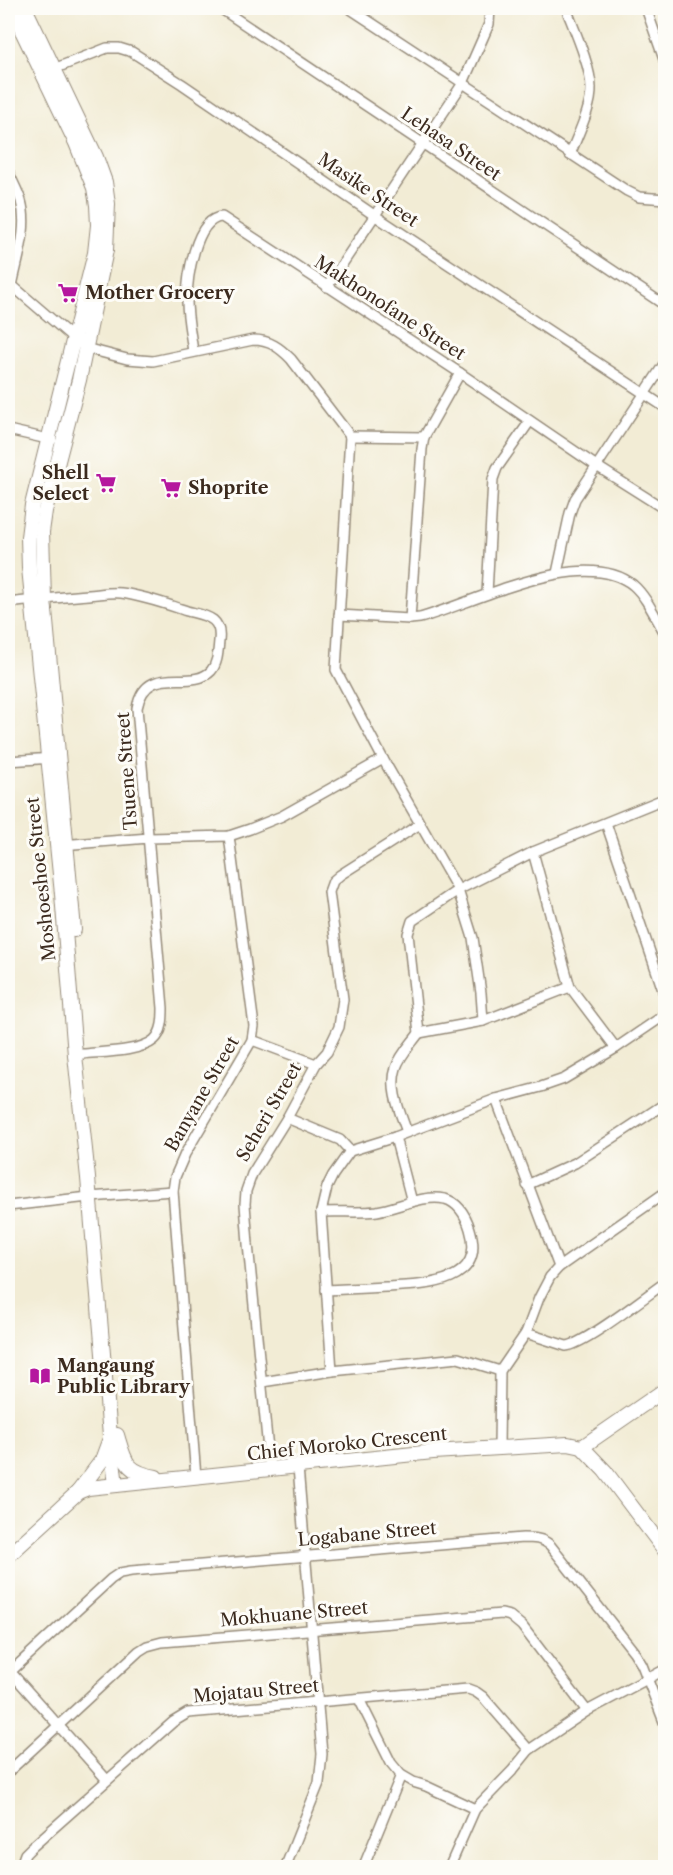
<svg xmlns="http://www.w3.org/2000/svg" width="673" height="1875" viewBox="0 0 673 1875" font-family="'Libre Caslon Text',serif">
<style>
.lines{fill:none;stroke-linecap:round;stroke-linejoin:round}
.street-casing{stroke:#968b7a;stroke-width:12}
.secondary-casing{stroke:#968b7a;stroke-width:16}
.street{stroke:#fff;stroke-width:9}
.secondary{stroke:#fff;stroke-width:14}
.labels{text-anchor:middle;stroke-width:6;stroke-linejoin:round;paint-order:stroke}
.street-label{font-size:18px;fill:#3b2a1e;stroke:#fdfcf7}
.poi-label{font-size:18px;font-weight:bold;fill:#3b2a1e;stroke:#fdfcf7;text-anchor:start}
</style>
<rect width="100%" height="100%" fill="#fdfcf7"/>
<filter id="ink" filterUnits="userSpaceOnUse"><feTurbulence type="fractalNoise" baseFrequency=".0167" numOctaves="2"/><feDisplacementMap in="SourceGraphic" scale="12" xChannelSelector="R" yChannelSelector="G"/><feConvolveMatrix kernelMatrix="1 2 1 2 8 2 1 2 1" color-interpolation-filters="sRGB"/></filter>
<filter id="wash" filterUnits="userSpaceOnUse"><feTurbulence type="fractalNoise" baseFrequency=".008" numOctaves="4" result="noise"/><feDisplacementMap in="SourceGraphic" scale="24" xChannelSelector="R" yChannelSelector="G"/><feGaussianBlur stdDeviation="1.35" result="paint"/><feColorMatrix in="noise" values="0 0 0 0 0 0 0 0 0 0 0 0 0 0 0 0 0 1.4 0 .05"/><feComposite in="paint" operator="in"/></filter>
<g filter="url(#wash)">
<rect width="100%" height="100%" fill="#f2ecd5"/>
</g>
<g filter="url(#ink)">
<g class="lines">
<g class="street-casing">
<g id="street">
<path d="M 220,8 L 666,306"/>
<path d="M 349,8 L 627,191 L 639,197 L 666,199"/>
<path d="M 566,8 C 574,29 591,67 591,88 C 592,107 577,136 570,155"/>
<path d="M 646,8 L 666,65"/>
<path d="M 51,70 L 107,48 L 119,48 L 132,52 L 182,84 L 374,215 L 666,408"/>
<path d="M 8,171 C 12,181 18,191 21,201 C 29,228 17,260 12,286"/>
<path d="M 8,282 L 85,348 L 127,359 L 153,361 L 253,340 C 270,340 280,348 291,359 L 350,436"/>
<path d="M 327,287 L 463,83 L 489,24 L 490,8"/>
<path d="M 193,352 C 191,335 187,318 187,301 C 187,279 195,218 222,217 L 460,373 L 598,467 L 666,510"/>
<path d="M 8,430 L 52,440"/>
<path d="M 350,436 L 336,670 L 383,759 L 458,890 L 473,938 L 481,993 L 483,1021"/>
<path d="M 350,436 L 424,437"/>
<path d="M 557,573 L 570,513 L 575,499 L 666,361"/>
<path d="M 487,594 L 493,479 L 497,468 L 530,421"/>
<path d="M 8,603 C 35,600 62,597 89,595 C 100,594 111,592 121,593 C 144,596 166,604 187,611 C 206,616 222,617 219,641 C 218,651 218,663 211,671 C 191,692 146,661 137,708 L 163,1008 C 163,1018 163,1032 154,1040 C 140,1052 100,1052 83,1054"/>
<path d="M 339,615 L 410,619 L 420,618 C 474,603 584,545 633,585 C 647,597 656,619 666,635"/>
<path d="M 410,619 L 422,449 L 424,437 L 460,373"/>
<path d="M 8,761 L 53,758"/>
<path d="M 606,823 L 666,999"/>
<path d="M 61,845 L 149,838 L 229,836 L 250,829 L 282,816 L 383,759"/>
<path d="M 533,852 L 570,987 L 616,1048"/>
<path d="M 419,1033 L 483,1021 L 570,987"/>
<path d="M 252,1040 L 316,1064"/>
<path d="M 496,1099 L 559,1267"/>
<path d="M 287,1118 L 340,1140 L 350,1151"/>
<path d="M 407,1132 C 400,1112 389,1089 396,1068 C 400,1055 412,1043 419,1033 L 408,934 L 412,921 L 458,890 L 533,852 L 666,798"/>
<path d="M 395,1137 L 412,1202"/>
<path d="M 527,1185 L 575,1163 L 666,1103"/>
<path d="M 8,1206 L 89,1197 L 173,1191"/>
<path d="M 321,1212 C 340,1211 359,1213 377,1211 C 397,1208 424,1194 445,1199 C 459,1203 466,1216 470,1229 C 487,1285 423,1285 386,1287 C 366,1288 346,1289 326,1290"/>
<path d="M 526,1333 L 566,1346 C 584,1345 647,1295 666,1282"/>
<path d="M 332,1371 L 321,1212 L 327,1187 L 333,1175 L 350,1151 L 395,1137 L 496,1099 L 541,1087 L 564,1079 L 616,1048 L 666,1014"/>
<path d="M 262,1382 L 332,1371 L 458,1358 L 500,1371"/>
<path d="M 499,1448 L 500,1371 L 526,1333 L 539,1298 L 550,1277 L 559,1267 L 666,1192"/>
<path d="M 270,1470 L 248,1244 L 245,1204 L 246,1191 L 252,1174 L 287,1118 L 316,1064 L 327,1052 L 339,1027 L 343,999 L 329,892 L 333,881 L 340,875 L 420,824"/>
<path d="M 196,1477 L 173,1191 L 175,1177 L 185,1154 L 252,1040 L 254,1026 L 229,836"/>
<path d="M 8,1669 L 107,1780"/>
<path d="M 8,1674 L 111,1579 L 120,1573 L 131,1571 L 523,1538 C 533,1538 542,1538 550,1545 L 634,1652 L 642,1665 L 666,1727"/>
<path d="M 359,1699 L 391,1763 L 401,1775 L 413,1782 L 426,1786 L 475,1809"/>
<path d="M 8,1772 L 139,1651 L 147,1646 L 162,1642 L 502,1614 L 510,1616 L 522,1626 L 587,1711"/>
<path d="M 20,1868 L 25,1854 L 31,1848 L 173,1722 L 188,1713 L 468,1689 L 476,1692 L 483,1697 L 529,1750"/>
<path d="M 285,1868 L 319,1783 L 322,1754 L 298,1467"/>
<path d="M 363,1868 L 401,1775"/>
<path d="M 449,1868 L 475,1809 L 512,1771 L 529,1750 L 587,1711 L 666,1669"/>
</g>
</g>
<g class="secondary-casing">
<g id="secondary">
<path d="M 11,8 L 76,143 L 94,188 L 97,205 L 98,225 L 95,253 L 32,505 L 28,537 L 29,568 L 62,894 L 75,1055 L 88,1178 L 110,1436 L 116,1485"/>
<path d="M 25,8 L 96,157 L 105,182 L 108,204 L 106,250 L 79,380 L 45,511 L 42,532 L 44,599 L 74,930"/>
<path d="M 117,1435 C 125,1462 126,1472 156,1477"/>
<path d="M 582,1447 L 666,1389"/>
<path d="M 78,1492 L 102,1460 L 109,1441"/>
<path d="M 8,1556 L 78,1492 L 88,1488 L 433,1452 L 568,1444 L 582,1447 L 605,1471 L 666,1552"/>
</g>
</g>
<use href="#street" class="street"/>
<use href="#secondary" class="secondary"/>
</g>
</g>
<defs>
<g id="supermarket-bare" transform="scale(1.62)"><path d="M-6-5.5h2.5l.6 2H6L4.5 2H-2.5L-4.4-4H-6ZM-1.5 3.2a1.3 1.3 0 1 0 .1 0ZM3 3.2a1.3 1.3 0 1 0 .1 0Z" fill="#b5179e" stroke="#fdfcf7" stroke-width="2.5" paint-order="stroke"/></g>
<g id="library-bare" transform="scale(1.62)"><path d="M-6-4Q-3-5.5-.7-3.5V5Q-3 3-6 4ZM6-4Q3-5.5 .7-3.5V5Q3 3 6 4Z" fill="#b5179e" stroke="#fdfcf7" stroke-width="2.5" paint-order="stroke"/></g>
</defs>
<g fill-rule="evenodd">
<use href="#supermarket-bare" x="68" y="293"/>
<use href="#supermarket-bare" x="106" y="483"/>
<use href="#supermarket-bare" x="171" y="488"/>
<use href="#library-bare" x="40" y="1376"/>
</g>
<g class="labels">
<g class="street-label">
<text transform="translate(451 144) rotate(34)" y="6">Lehasa Street</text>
<text transform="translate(368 190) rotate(34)" y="6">Masike Street</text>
<text transform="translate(390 308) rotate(33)" y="6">Makhonofane Street</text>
<text transform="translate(127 771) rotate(-94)" y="6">Tsuene Street</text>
<text transform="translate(41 879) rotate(-96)" y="6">Moshoeshoe Street</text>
<text transform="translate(202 1094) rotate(-60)" y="6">Banyane Street</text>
<text transform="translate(269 1112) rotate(-60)" y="6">Seheri Street</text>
<text transform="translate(347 1444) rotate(-6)" y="6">Chief Moroko Crescent</text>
<text transform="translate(367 1534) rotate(-5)" y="6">Logabane Street</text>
<text transform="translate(294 1614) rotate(-5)" y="6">Mokhuane Street</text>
<text transform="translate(256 1691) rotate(-5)" y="6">Mojatau Street</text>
</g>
<g class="poi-label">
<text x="85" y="299">Mother Grocery</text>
<text x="89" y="479" text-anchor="end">Shell<tspan x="89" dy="21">Select</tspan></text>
<text x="188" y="494">Shoprite</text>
<text x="57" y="1372">Mangaung<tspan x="57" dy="21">Public Library</tspan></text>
</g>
</g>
<rect width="673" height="1875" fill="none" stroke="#fdfcf7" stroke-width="30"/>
</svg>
